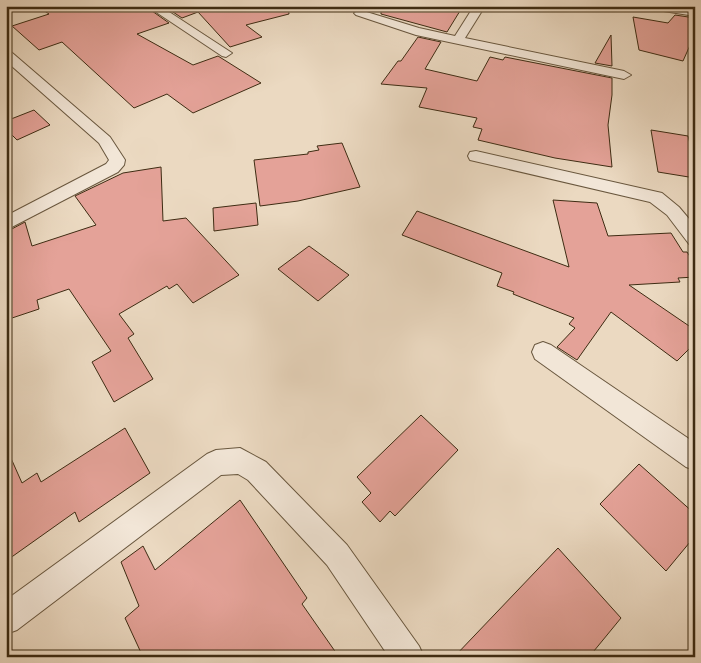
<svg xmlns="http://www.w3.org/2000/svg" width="701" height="663" viewBox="0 0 701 663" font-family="'IM FELL French Canon',serif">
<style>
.building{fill:#e4a298;stroke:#3e2c13}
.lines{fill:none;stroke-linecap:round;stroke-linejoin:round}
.minor-casing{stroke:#69573e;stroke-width:2}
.minor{fill:#f2e6d7;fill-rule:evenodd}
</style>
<rect width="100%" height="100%" fill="#ebd9c1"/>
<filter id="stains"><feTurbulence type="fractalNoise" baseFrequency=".004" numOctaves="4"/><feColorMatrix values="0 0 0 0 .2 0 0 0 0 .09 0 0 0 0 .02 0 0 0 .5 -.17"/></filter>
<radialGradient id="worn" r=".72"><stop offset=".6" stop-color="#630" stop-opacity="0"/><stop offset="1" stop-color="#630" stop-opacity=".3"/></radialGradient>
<g class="building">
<path d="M 37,6 L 145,6 L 169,23 L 137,34 L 193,65 L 218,56 L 261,83 L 193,113 L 167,94 L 134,108 L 62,42 L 39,50 L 12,26 L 49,14 Z"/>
<path d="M 164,6 L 288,6 L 289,14 L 246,25 L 262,37 L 230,47 L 198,12 L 182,18 Z"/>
<path d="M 381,6 L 463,6 L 447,32 L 381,14 Z"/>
<path d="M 675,15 L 695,18 L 695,34 L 683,61 L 639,50 L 633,17 L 668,23 Z"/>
<path d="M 611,35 L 612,66 L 595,63 Z"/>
<path d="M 418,37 L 441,42 L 425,69 L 477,81 L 490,57 L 503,60 L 505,57 L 612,78 L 612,95 L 608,125 L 612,167 L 555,158 L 478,140 L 482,129 L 473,127 L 477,118 L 419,107 L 427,88 L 381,84 L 398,61 L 401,61 Z"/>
<path d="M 34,110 L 50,125 L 17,140 L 6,129 L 6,121 Z"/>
<path d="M 651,130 L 688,136 L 695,163 L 695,178 L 658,172 Z"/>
<path d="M 342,143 L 360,187 L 298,201 L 260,206 L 254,160 L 308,154 L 308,152 L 319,150 L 317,146 Z"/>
<path d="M 161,167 L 163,221 L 186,218 L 239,275 L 193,303 L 177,284 L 169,289 L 167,286 L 119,314 L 134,334 L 128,338 L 153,379 L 114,402 L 92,362 L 111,351 L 69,289 L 37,300 L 39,309 L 6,320 L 6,232 L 25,222 L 32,246 L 96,225 L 75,196 L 123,173 Z"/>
<path d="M 553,200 L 597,203 L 608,236 L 671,233 L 683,252 L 687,252 L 695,264 L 695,277 L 678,278 L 680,282 L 629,285 L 695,330 L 695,343 L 677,361 L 611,312 L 577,360 L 557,347 L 575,328 L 569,324 L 574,318 L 513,294 L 514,292 L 497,286 L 502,273 L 402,235 L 417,211 L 569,267 Z"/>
<path d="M 256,203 L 258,225 L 214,231 L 213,208 Z"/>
<path d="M 309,246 L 349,275 L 318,301 L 278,269 Z"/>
<path d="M 421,415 L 458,450 L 395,516 L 390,511 L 380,522 L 362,502 L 371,493 L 357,477 Z"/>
<path d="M 125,428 L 150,473 L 79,522 L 75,512 L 6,561 L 6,447 L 22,483 L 37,473 L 41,482 Z"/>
<path d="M 639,464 L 695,514 L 695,536 L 666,571 L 600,504 Z"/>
<path d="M 240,500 L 307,598 L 302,604 L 339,657 L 143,657 L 125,618 L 139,606 L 121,562 L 143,546 L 155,570 Z"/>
<path d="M 558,548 L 621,618 L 589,657 L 454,657 Z"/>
</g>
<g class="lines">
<g class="minor-casing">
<g id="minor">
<path d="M 147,6 L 160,6 L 232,53 L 226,57 L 222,56 Z"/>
<path d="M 474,6 L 485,6 L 465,38 L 624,71 L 631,75 L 624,79 L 416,35 L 356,15 L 354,13 L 360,10 L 419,28 L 455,36 Z"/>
<path d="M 646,6 L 674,6 L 695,10 L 695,16 L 651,9 Z"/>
<path d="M 6,50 L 10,51 L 110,137 L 125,160 L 124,165 L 118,172 L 6,230 L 6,216 L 106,164 L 109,160 L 99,143 L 6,61 Z"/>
<path d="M 476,151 L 662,193 L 679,207 L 695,226 L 695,246 L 689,244 L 667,215 L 650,202 L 470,160 L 468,156 L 470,152 Z"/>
<path d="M 543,342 L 551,345 L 695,443 L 695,470 L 686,467 L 535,359 L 532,352 L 535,345 Z"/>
<path d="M 240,448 L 266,462 L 347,545 L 419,646 L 424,657 L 389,657 L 327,565 L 248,480 L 238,474 L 221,475 L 17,630 L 6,634 L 6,600 L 207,454 L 216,450 Z"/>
</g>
</g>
<use href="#minor" class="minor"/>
</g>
<rect width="701" height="663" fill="none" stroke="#ebd9c1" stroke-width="25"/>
<rect x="8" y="8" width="686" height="648" fill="none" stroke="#3e2c13" stroke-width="2.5"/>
<rect x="12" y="12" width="676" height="638" fill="none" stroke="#3e2c13"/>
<rect width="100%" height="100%" filter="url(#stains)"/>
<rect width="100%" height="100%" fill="url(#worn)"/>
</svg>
